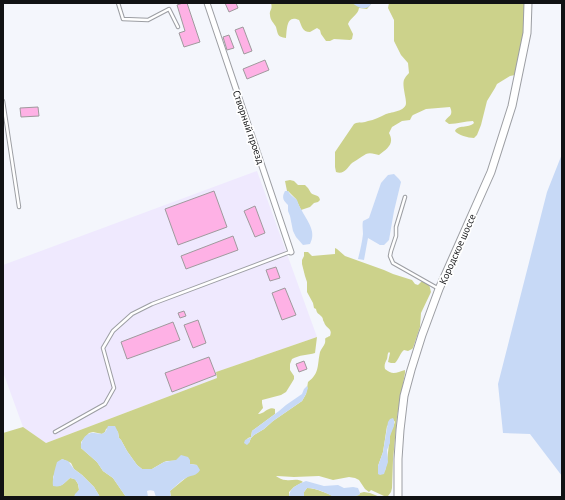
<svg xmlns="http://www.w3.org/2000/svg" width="565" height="500" viewBox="0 0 565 500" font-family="'Alegreya Sans',sans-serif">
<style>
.industrial{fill:#efe9fe}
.green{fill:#ccd28b;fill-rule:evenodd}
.water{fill:#c7d9f6}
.building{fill:#feb1e5;stroke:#9f9a9d}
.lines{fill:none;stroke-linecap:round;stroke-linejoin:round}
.lane-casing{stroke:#9c9ea3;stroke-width:4.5}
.street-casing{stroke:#9c9ea3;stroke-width:7}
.secondary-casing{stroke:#9c9ea3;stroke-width:9}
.lane{stroke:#fff;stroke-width:2.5}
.street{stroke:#fff;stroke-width:5}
.secondary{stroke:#fff;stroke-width:7}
.labels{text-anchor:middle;stroke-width:3.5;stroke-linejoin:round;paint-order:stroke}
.street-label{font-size:11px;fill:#111214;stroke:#fff}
</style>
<rect width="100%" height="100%" fill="#f4f6fc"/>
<path class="industrial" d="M 257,171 L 317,337 L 216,372 L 217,378 L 46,443 L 23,427 L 3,372 L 3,265 Z"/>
<g class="green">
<path d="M 271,3 L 372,3 L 367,9 L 359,8 C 358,15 351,17 348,24 L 353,34 L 352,39 L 350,40 L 334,39 L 330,41 L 326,41 L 321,34 L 320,30 L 317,28 L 310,32 C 302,32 302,26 299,20 C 286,14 287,30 286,38 C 277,37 278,34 276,27 C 274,23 270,20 270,15 C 269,10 273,10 271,3 Z"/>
<path d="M 389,3 L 525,3 L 524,30 L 515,75 L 510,76 L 497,84 L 495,88 L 487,101 L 481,125 L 477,135 L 474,138 C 468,138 458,135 455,131 C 458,124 468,129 474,123 L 473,121 C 465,121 458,124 449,124 L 445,121 C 448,116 454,116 450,107 L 426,109 L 413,115 L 412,116 L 410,120 L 402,121 L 392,127 L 389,133 C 395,144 387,149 379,155 C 375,154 370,152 366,154 C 364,155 354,162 352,163 C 347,168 344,175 336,172 L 335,167 L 335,152 L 354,124 L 356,123 C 360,122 364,123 368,121 C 374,120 380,117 386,114 C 392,112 406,111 406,103 C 406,96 401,83 405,78 C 406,76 408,74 409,73 L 408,63 L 401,55 L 394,41 L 394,20 L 388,8 Z"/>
<path d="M 290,180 L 294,181 L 298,185 L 305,185 L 308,188 L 311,193 C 314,196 319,194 320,200 L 318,202 L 314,203 L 310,207 L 301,210 L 296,199 L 288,191 L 287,191 L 285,181 Z"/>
<path d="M 335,248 L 337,249 L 345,256 L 384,270 L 393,274 L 412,280 L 415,284 L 418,285 L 422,281 L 429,284 L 431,292 L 421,313 L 420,327 L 413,348 L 412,349 L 408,351 L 404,350 C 400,353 399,359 395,363 L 391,363 L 388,362 L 390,353 L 389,352 C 387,354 388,356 387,359 C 385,363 384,365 385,369 C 393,376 397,372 405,370 L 405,373 L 397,417 L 393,460 L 392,488 L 391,492 L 388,496 L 384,496 L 371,490 L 369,492 L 365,489 L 359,480 L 355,478 L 349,477 L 333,480 L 319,476 L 294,477 L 277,476 L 276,476 C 279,478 282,480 286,480 C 292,481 297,478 303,482 L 294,487 L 289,492 L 289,497 L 171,497 L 170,491 L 187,477 L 197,465 L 190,464 L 190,460 L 167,461 L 164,462 L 152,469 L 142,469 L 137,465 L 127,451 L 121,440 L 119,438 L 118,432 L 111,426 L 106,429 L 105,432 L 102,434 L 93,432 L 89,433 L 81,442 L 81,448 L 97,462 L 103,471 L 113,478 L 126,497 L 100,497 L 94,487 L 82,475 L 74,469 L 71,463 L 62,459 L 53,477 L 53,485 C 61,488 64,483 70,478 L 75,479 L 78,484 L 79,490 L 74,497 L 3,497 L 3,433 L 23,427 L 46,443 L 217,378 L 216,372 L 317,337 L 315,353 C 308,355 299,355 292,359 L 290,364 L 290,370 L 294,376 L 294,379 L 291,384 L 286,392 L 281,395 L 262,400 L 262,403 L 263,408 L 258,414 C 265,414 268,406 275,409 L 275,414 L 252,431 L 251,437 L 248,438 L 245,442 L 249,443 L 251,438 L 254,435 L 264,429 L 273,421 L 302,401 L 306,394 L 308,382 C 320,373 317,365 320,352 C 321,349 324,346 325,343 C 326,338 323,339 330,336 C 333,328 326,329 324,322 C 322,319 324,319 321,316 C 318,313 317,314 316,309 L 314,308 L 313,303 L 307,292 L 307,282 L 305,276 L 302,264 L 302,260 L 304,256 L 304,252 L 308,252 L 312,256 L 335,254 ZM 395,421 C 394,427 390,431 390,437 C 388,448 388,460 385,471 L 378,474 L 378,466 L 383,452 L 387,426 Z"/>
<path d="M 307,488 C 317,488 327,494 336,497 L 304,497 L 304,492 Z"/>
<path d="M 364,492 L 370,493 L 380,497 L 350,497 C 353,495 356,496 359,495 L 360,493 Z"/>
</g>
<g class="water">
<path d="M 352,3 L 372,3 C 366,12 359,8 352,3 Z"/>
<path d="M 562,154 L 562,476 L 530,434 L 503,433 L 498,384 L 547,192 Z"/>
<path d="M 394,174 L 399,179 L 401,182 L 394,211 L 389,240 L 384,245 L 380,245 L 368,238 L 364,260 L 358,259 C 360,251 362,243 363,234 C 363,230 362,225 363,221 L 369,218 L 381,183 L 388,175 Z"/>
<path d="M 285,191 L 288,191 C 290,195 294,197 297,200 C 298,203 299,206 301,209 C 307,221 317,231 310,244 L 303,245 L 296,237 L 293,231 L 290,216 L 288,211 L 288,205 C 284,201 281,198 285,191 Z"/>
<path d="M 307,386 L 308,388 L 306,394 L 302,401 L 273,421 L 264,429 L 254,435 L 251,438 L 249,443 L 247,445 L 244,443 L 245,440 L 251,437 L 252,431 L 279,411 L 286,405 L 302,394 L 304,389 Z"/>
<path d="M 393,418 L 394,420 L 394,426 L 390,436 L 390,443 L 387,450 L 388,462 L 384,474 L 380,475 L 378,474 L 378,466 L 383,452 L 388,422 L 390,419 Z"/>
<path d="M 108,426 L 115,426 L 118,432 L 119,438 L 121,440 L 127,451 L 137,465 L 142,469 L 152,469 L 164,462 L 176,460 L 181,455 L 188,457 L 190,460 L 190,464 L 197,465 L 200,470 C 197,476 191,475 186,478 C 180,481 175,487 170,491 L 171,497 L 156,497 L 154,491 C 151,490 149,490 147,491 L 148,497 L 126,497 L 113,478 L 103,471 L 97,462 L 81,448 C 80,442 85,434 91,433 C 95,432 101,436 105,432 C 106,431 107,428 108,426 Z"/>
<path d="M 62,459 L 68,461 L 74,469 L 82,475 L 94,487 L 100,497 L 74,497 L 75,494 L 79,490 C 79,484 76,478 70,478 C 64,483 62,488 53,486 C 52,479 55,469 57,462 Z"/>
<path d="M 306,481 L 324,486 L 338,485 L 344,488 L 353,487 L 358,488 L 360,493 L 359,495 C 352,497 342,499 334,497 C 331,496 329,494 326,493 C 320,490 313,488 307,488 L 304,492 L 304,497 L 289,497 C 289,488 298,484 306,481 Z"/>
</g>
<g class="building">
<path d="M 183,3 L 187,3 L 200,42 L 184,47 L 179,33 L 185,31 L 177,5 Z"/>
<path d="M 225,3 L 236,3 L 238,8 L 229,12 Z"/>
<path d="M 243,27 L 252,51 L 244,54 L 235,30 Z"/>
<path d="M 229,35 L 234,48 L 227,50 L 223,37 Z"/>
<path d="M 265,60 L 269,70 L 247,79 L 243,69 Z"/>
<path d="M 38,107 L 39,116 L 21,117 L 20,108 Z"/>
<path d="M 214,191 L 227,227 L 178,245 L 165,209 Z"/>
<path d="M 255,206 L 265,233 L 255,237 L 244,211 Z"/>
<path d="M 233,236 L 238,250 L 186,269 L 181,256 Z"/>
<path d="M 276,267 L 280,278 L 270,281 L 266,270 Z"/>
<path d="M 285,288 L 296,315 L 282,320 L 272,293 Z"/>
<path d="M 184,311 L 186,316 L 180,318 L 178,313 Z"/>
<path d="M 198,320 L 206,343 L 193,348 L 184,325 Z"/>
<path d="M 173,322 L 180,340 L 127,359 L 121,342 Z"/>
<path d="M 209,357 L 216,375 L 172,392 L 165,373 Z"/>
<path d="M 304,361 L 307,369 L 299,372 L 296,364 Z"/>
</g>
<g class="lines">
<g class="lane-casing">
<g id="lane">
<path d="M 118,3 L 123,19 L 148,20 L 169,9 L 178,27"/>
<path d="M 3,101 L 19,207"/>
<path d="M 405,197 L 396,227 L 396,236 L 391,251 L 390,256 L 393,263 L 439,289"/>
<path d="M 55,432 L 105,404 L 114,388 L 103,348 L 113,331 L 132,314 L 152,304 L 290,252"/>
</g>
</g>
<g class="street-casing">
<path id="street" d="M 207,3 L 291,252"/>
</g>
<g class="secondary-casing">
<path id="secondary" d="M 398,497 L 398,459 L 400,430 L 404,396 L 411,370 L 422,335 L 439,289 L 491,172 L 512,106 L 527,33 L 528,3"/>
</g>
<use href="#lane" class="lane"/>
<use href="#street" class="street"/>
<use href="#secondary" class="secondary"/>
</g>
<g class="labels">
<g class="street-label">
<text transform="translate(249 127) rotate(71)" y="4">Створный проезд</text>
<text transform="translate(457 249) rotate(-66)" y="4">Кородское шоссе</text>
</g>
</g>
<rect width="565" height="500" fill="none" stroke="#111214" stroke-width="8"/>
</svg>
